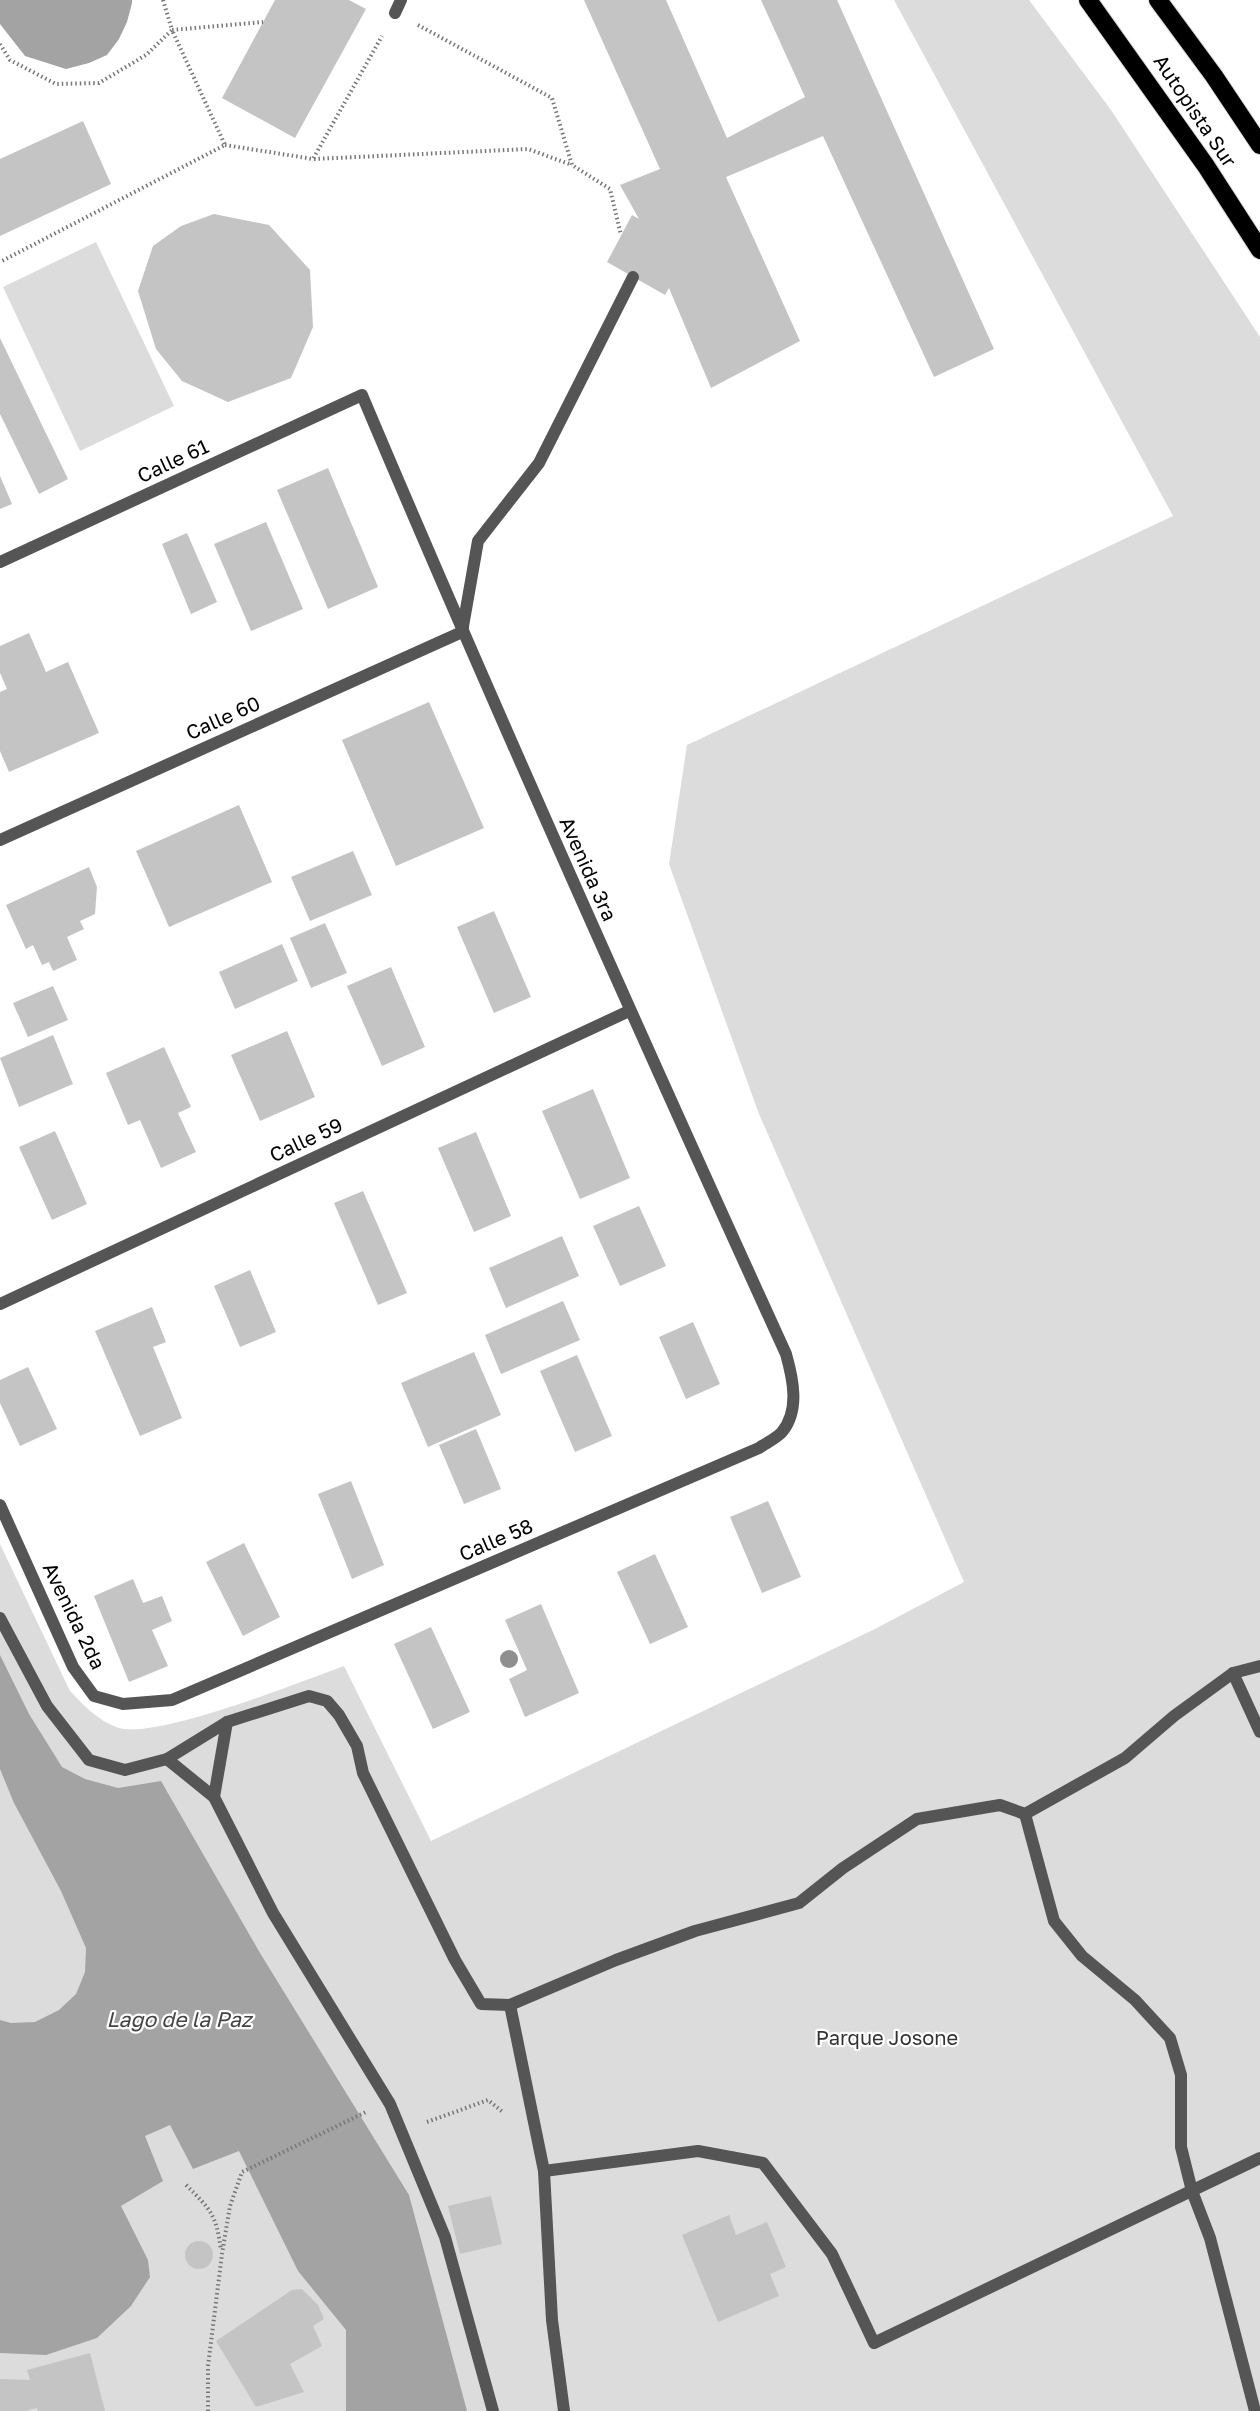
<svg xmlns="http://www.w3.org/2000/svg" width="1260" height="2411" viewBox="0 0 1260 2411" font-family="'Golos Text',sans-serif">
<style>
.green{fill:#dcdcdc}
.water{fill:#a3a3a3}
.building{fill:#c4c4c4}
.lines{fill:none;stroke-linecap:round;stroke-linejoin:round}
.highway-casing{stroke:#dbdbdb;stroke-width:20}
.path{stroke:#777;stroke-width:4;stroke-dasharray:1.5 3;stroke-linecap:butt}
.lane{stroke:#555;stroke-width:12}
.street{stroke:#555;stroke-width:12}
.highway{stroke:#000;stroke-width:18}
.tree{fill:#8f8f8f}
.labels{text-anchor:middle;stroke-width:4.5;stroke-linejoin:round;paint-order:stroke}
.street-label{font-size:20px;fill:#000;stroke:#fff}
.park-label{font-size:20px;fill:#333;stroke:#fff}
.water-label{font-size:21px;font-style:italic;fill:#444;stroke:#fff}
</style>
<rect width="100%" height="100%" fill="#fff"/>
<g class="green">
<path d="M 894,0 L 1029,0 L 1111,110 L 1260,337 L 1260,2411 L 0,2411 L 0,1544 L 70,1691 C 83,1705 98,1720 116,1727 C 152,1742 302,1681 344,1666 L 431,1841 L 873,1630 L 964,1582 L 759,1114 L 669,864 L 687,745 L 1173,516 Z"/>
<path d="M 96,242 L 174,406 L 80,451 L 3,287 Z"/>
</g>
<g class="water">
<path d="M 0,0 L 132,0 L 132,3 L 127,22 L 119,39 L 107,55 L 89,63 L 66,69 L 25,56 L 0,24 Z"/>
<path d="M 0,1655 L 29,1714 L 62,1767 L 85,1779 L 118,1788 L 161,1781 L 260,1953 L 409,2195 L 467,2411 L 346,2411 L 346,2330 L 298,2271 L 239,2151 L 193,2169 L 170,2125 L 145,2136 L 163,2181 L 121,2206 L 148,2260 L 150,2277 L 131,2306 L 97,2338 L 46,2355 L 0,2353 L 0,2020 L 11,2023 L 35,2022 L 59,2010 L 76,1994 L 85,1972 L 86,1948 L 61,1891 L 14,1803 L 0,1769 Z"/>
</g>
<g class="building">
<path d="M 275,0 L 349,0 L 366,9 L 295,138 L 222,98 Z"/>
<path d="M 584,0 L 666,0 L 727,138 L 805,97 L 761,0 L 837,0 L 994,349 L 934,377 L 823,136 L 726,177 L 800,341 L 711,388 L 669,288 L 665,295 L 607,262 L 632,215 L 639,219 L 620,185 L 660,169 Z"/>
<path d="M 83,121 L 111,184 L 0,236 L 0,159 Z"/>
<path d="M 214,214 L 269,225 L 310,270 L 313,327 L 291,378 L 228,402 L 182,381 L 156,349 L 138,291 L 153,246 L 181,226 Z"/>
<path d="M 0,338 L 68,479 L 39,494 L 0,414 Z"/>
<path d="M 328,468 L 378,587 L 328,609 L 277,490 Z"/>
<path d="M 0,476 L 12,504 L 0,509 Z"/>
<path d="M 266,522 L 303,609 L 251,631 L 214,544 Z"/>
<path d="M 187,533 L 217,602 L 191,614 L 162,544 Z"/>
<path d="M 29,633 L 46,672 L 68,662 L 99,733 L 9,772 L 0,751 L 0,692 L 7,689 L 0,673 L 0,646 Z"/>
<path d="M 429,702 L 484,828 L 396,866 L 342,740 Z"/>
<path d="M 239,805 L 272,882 L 169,927 L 136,851 Z"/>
<path d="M 353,851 L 372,895 L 310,921 L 291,877 Z"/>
<path d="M 89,867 L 97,887 L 95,914 L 80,921 L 84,929 L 67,937 L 77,960 L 53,971 L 49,962 L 42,965 L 33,945 L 26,949 L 6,905 Z"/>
<path d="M 494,911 L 531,997 L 494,1013 L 457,927 Z"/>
<path d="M 325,923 L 347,973 L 311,988 L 290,938 Z"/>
<path d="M 282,944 L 298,981 L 235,1009 L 219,972 Z"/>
<path d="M 391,967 L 425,1047 L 382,1066 L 347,986 Z"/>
<path d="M 53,986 L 68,1020 L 28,1037 L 13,1003 Z"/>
<path d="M 287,1031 L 315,1097 L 260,1121 L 231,1055 Z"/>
<path d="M 53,1035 L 73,1084 L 19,1107 L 0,1058 Z"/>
<path d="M 164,1047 L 191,1107 L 178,1113 L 196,1152 L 161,1168 L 140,1120 L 128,1125 L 106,1073 Z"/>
<path d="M 593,1089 L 630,1178 L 580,1199 L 542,1111 Z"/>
<path d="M 55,1131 L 87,1204 L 52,1220 L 19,1147 Z"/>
<path d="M 476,1132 L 511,1216 L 474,1232 L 438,1148 Z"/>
<path d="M 363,1191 L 407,1293 L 378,1305 L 334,1203 Z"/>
<path d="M 639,1206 L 666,1266 L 620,1286 L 593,1226 Z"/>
<path d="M 562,1236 L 579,1276 L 506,1308 L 489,1268 Z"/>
<path d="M 250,1270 L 276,1332 L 240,1347 L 214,1286 Z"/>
<path d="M 563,1301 L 580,1340 L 501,1374 L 485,1335 Z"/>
<path d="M 152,1307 L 166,1342 L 153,1347 L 182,1418 L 140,1436 L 95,1331 Z"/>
<path d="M 693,1322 L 720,1384 L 686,1399 L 659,1337 Z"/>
<path d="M 474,1352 L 501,1415 L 428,1447 L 401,1383 Z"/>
<path d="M 577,1355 L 612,1436 L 575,1452 L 540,1371 Z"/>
<path d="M 28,1367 L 57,1429 L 20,1446 L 0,1403 L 0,1380 Z"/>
<path d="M 476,1429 L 501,1489 L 464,1504 L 439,1445 Z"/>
<path d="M 351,1481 L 384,1565 L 352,1579 L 318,1494 Z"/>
<path d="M 768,1501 L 801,1577 L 762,1593 L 730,1517 Z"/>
<path d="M 244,1543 L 280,1617 L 243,1636 L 206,1562 Z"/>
<path d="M 655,1554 L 688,1627 L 650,1644 L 617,1572 Z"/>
<path d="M 133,1579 L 143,1603 L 162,1596 L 172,1621 L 152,1630 L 168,1666 L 129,1682 L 94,1596 Z"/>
<path d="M 541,1604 L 579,1693 L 525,1717 L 509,1679 L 527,1670 L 505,1620 Z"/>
<path d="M 431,1627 L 470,1712 L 433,1729 L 394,1644 Z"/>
<path d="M 491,2196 L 502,2244 L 460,2254 L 448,2206 Z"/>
<path d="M 729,2215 L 736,2235 L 767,2222 L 786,2267 L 770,2274 L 779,2296 L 718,2322 L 682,2235 Z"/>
<circle cx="199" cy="2255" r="14"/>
<path d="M 302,2289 L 318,2305 L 324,2319 L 313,2326 L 322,2346 L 290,2364 L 304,2392 L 256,2407 L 216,2341 L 292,2290 Z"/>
<path d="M 90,2353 L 105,2411 L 38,2411 L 37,2408 L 25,2411 L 0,2411 L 0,2379 L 30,2380 L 27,2370 Z"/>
</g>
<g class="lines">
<g class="highway-casing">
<g id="highway">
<path d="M 1088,0 L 1206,166 L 1260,250"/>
<path d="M 1158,0 L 1214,76 L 1260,145"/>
</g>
</g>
<g class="path">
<path d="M 163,0 L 172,30 L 263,22"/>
<path d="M 418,25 L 552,98 L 572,165 L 610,189 L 621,235"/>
<path d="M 0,44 L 10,60 L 56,84 L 99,83 L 146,55 L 172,30 L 225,145 L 0,262"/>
<path d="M 225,145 L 313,159 L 382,36"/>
<path d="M 314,159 L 528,149 L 572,165"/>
<path d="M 427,2122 L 488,2100 L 504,2113"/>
<path d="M 186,2185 C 211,2210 216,2214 221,2250"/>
<path d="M 208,2411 L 208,2366 L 222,2254 L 230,2206 L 242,2172 L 366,2112"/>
</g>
<g class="lane">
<path d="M 395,13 L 401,0"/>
<path d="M 462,632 L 478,541 L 539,463 L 633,277"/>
<path d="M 0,1618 L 47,1706 L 89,1760 L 125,1770 L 167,1759 L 227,1722 L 309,1696 L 327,1701 L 339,1715 L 357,1746 L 363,1773 L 455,1960 L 481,2004 L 510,2005 L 616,1960 L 695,1931 L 799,1903 L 843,1868 L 917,1819 L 1000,1805 L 1025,1814 L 1125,1758 L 1174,1716 L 1233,1673 L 1260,1666"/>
<path d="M 1233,1673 L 1260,1732"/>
<path d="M 227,1722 L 214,1797 L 273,1913 L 390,2104 L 445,2237 L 493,2411"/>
<path d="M 167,1759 L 214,1797"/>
<path d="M 1025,1814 L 1054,1921 L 1082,1956 L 1135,2000 L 1170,2038 L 1181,2075 L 1181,2147 L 1192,2191 L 1210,2238 L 1255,2411"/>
<path d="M 510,2005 L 544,2171 L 552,2320 L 564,2411"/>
<path d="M 544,2171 L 698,2151 L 763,2163 L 832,2254 L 874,2343 L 1260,2158"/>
</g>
<g class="street">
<path d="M 0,562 L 362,395 C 498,717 641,1036 786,1354 C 793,1379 800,1410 782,1432 C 777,1438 766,1443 759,1448 L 172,1700 L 123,1704 L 94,1696 L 73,1667 L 0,1505"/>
<path d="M 0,840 L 462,632"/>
<path d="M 0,1304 L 629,1011"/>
</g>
<use href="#highway" class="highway"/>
</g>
<circle class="tree" cx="509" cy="1659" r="9"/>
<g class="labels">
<g class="street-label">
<text transform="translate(1195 111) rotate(56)" y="7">Autopista Sur</text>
<text transform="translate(173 461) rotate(-25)" y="7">Calle 61</text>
<text transform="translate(223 718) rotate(-24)" y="7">Calle 60</text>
<text transform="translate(588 869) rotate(66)" y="7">Avenida 3ra</text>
<text transform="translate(306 1140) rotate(-25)" y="7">Calle 59</text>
<text transform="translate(496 1540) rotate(-23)" y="7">Calle 58</text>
<text transform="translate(74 1616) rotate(64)" y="7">Avenida 2da</text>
</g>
<g class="park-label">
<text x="887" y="2045">Parque Josone</text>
</g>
<g class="water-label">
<text x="179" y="2027">Lago de la Paz</text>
</g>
</g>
</svg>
